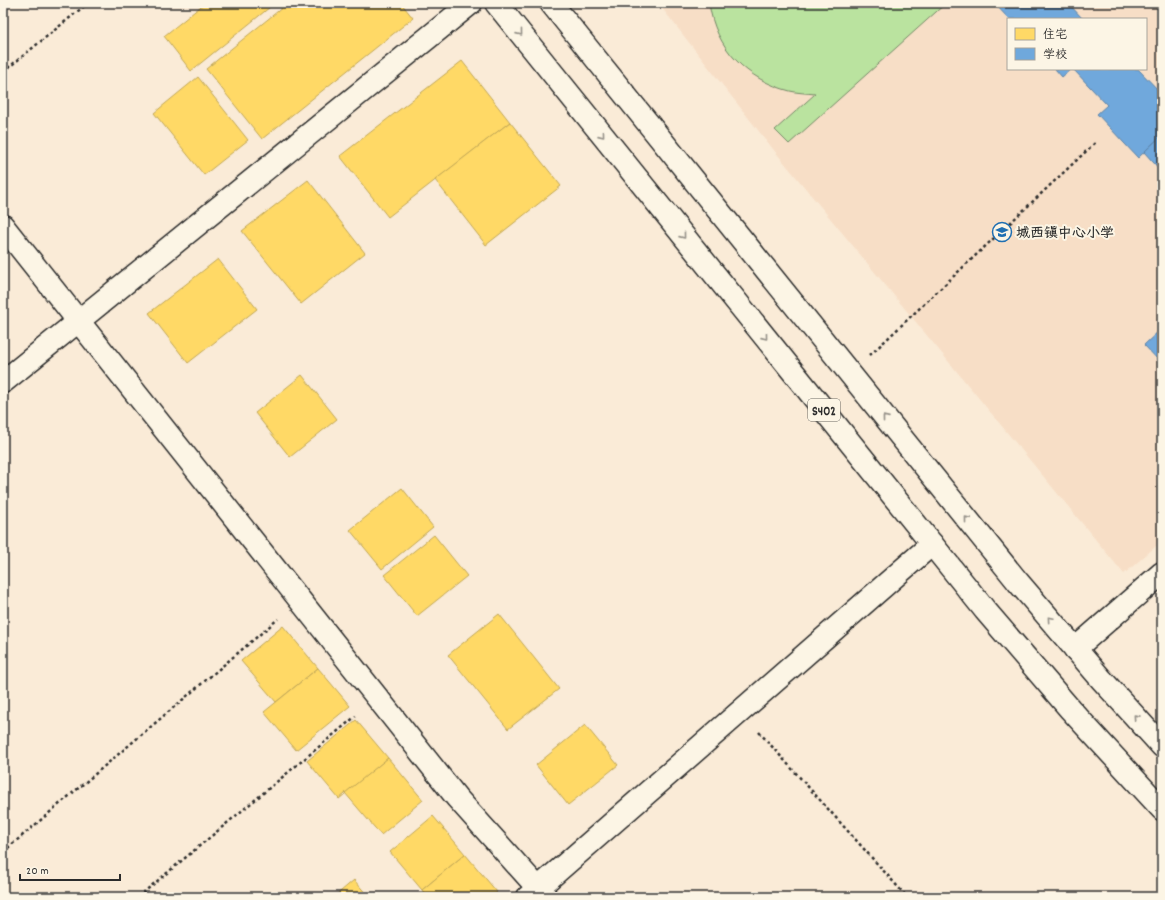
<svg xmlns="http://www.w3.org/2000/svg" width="1165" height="900" viewBox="0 0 1165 900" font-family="Dekko,'LXGW WenKai TC',sans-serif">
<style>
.built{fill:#f7dec6;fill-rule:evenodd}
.green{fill:#bae39f;stroke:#728765}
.homes{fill:#ffd966;stroke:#bfa554}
.schools{fill:#6fa8dc;stroke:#5b82a7}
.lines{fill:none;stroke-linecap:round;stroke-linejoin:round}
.street-casing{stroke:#2b2b2b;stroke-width:25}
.primary-casing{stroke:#2b2b2b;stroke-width:25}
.path{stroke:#2b2b2b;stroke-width:2.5;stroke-dasharray:3 3;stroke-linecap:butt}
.street{stroke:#fcf5e5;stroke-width:22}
.primary{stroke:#fcf5e5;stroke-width:22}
.oneway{stroke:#949088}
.labels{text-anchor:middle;stroke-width:4;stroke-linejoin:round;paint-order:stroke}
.shield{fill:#fcf5e5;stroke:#6a6863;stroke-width:1}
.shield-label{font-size:13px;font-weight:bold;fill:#2b2b2b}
.poi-label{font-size:14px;font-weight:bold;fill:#2b2b2b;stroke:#fcf5e5;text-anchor:start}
</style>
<rect width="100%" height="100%" fill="#faebd7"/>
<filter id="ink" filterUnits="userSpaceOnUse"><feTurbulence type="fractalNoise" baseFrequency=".025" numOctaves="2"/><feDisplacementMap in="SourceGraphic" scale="8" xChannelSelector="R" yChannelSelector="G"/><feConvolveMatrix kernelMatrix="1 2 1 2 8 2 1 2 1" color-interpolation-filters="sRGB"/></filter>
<g filter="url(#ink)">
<path class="built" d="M 658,3 L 1162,3 L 1162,541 L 1124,574 L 773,149 ZM 1008,19 L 1146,19 L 1146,69 L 1008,69 Z"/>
<path class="green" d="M 709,3 L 946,3 L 789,144 L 775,130 L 815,94 C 807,93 798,93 790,91 C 747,80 715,48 709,3 Z"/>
<g class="homes">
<path d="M 205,3 L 275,3 L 191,71 L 164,36 Z"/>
<path d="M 288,3 L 401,3 L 413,18 L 262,139 L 206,69 Z"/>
<path d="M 462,61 L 510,122 L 388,217 L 340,156 Z"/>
<path d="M 198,77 L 248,140 L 204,175 L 154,113 Z"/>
<path d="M 510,122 L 561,186 L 486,245 L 435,180 Z"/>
<path d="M 308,180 L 365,253 L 301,304 L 242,231 Z"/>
<path d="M 218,259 L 257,309 L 188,363 L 149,313 Z"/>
<path d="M 302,375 L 337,419 L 290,457 L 255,413 Z"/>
<path d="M 402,488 L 433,527 L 382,569 L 350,530 Z"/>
<path d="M 434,535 L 467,576 L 417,616 L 384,575 Z"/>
<path d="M 499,614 L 559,689 L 508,729 L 448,655 Z"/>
<path d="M 283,626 L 318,668 L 276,702 L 241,661 Z"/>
<path d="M 318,668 L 350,706 L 296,750 L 264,712 Z"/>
<path d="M 356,720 L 388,758 L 339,799 L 307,761 Z"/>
<path d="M 585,725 L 618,765 L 568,805 L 536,765 Z"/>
<path d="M 388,758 L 423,800 L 381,835 L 345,793 Z"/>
<path d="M 433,816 L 465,854 L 422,890 L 390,852 Z"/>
<path d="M 465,854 L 497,892 L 492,897 L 427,897 L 422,890 Z"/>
<path d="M 354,880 L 369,897 L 334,897 Z"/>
</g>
<g class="schools">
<path d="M 994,3 L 1068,3 L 1083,19 L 1009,19 Z"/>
<path d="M 1055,69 L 1071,69 L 1062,77 Z"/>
<path d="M 1073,69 L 1138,69 L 1162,94 L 1162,135 L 1138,158 L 1097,114 L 1107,105 Z"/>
<path d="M 1162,135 L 1162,172 L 1144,152 Z"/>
<path d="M 1162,328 L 1162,364 L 1144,345 Z"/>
</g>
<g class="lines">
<g class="street-casing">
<g id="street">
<path d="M 3,226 L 457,798 L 546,897"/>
<path d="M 3,382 L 471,3"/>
<path d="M 1075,649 L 1162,573"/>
<path d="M 528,897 L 932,544"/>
</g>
</g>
<g class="primary-casing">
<g id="primary">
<path d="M 496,3 L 985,610 L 1070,709 L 1162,809"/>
<path d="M 551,3 L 1018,582 L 1102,680 L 1162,746"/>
</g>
</g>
<g class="path">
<path d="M 3,72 L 88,3"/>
<path d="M 870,355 L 1097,141"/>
<path d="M 759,732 L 907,897"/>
<path d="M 3,852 L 278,619"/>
<path d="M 138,897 L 356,716"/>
</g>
<use href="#street" class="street"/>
<use href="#primary" class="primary"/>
</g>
<defs><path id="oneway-chevron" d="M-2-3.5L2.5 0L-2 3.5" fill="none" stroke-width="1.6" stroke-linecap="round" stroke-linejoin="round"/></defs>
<g class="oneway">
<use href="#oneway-chevron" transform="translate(520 33) rotate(51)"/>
<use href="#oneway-chevron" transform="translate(602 135) rotate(51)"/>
<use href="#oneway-chevron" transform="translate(683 236) rotate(51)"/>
<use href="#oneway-chevron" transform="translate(765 337) rotate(51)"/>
<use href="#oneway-chevron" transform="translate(885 418) rotate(-129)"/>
<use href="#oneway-chevron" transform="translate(967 519) rotate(-129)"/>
<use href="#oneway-chevron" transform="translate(1050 619) rotate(-131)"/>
<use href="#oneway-chevron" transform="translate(1136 717) rotate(-132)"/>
</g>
</g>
<defs>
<g id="school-ring" transform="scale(1)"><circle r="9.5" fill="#fcf5e5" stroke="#1f6fb2" stroke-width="1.5"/><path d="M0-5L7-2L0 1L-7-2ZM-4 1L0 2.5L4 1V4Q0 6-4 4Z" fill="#1f6fb2"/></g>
</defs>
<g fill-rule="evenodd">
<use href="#school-ring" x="1002" y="232"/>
</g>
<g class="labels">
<rect class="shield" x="808" y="399" width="32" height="22" rx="3"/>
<g class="shield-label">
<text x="824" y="415">S402</text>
</g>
<g class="poi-label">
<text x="1016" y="237">城西镇中心小学</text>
</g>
</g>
<rect width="1165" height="900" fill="none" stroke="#fcf5e5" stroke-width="16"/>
<rect x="8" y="8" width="1149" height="884" fill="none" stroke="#2b2b2b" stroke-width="1.5" filter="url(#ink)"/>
<rect x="1007" y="18" width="140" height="52" fill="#fcf5e5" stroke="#a8a49b"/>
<rect x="1015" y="28" width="20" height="12" fill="#ffd966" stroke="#a8a49b"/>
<text x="1043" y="38" font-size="12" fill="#2b2b2b">住宅</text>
<rect x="1015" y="48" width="20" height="12" fill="#6fa8dc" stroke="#a8a49b"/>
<text x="1043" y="58" font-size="12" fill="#2b2b2b">学校</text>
<path d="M20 874v6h100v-6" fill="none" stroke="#2b2b2b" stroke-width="2"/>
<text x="26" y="874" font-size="12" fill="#2b2b2b" stroke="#fcf5e5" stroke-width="3" paint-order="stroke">20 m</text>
</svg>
